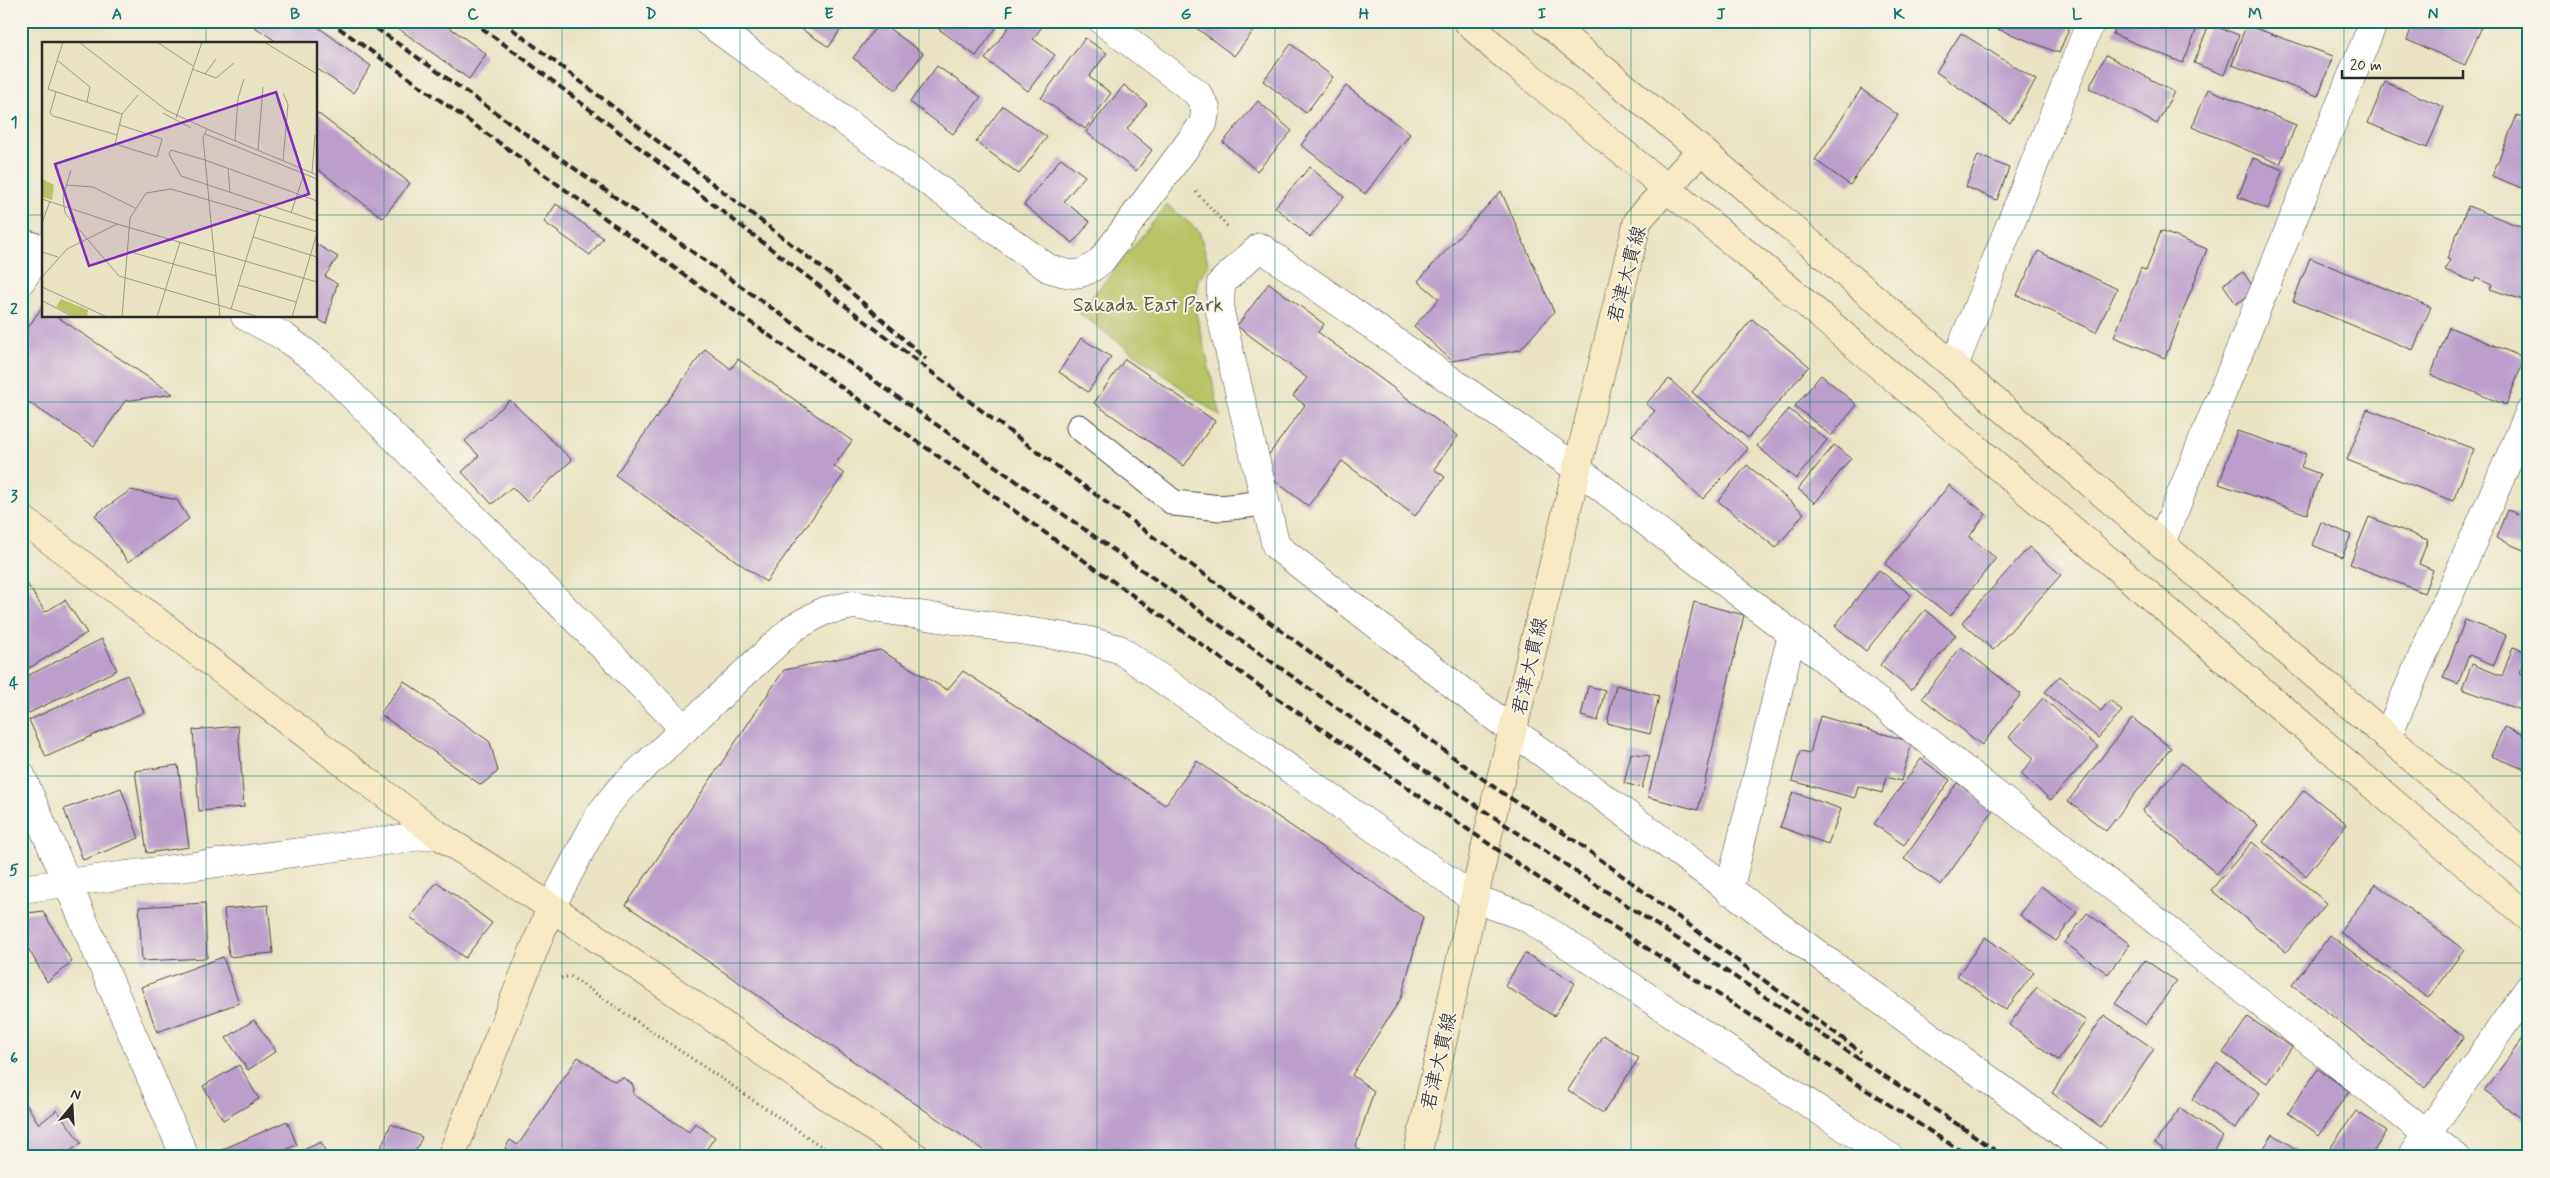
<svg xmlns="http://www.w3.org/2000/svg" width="2550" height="1178" viewBox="0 0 2550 1178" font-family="Mynerve,'Klee One',sans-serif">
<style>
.green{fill:#b7c365;stroke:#717748}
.building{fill:#bb9fca}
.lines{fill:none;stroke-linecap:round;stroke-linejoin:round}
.lane-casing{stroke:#484742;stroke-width:27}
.street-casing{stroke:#484742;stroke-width:29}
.secondary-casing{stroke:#484742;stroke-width:29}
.path{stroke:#484742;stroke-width:3;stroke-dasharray:1 4;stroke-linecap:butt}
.lane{stroke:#fff;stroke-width:25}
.street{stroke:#fff;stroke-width:28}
.secondary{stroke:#f6e9c3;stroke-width:28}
.rail{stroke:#2b2b2b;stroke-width:4;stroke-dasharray:8 4;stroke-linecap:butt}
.grid{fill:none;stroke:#0f766e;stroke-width:1;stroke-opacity:0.55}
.labels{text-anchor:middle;stroke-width:4;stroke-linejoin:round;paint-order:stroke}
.street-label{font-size:20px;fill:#2b2b2b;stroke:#f7f3e8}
.park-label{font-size:20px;fill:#55593c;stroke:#f7f3e8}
.inset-road{fill:none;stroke:#9d9986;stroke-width:1}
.view{fill:#7b2cbf;fill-opacity:0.15;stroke:#7b2cbf;stroke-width:2.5}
.inset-edge{fill:none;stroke:#2b2b2b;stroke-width:2.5}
.neatline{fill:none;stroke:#0f766e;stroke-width:2}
.grid-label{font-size:16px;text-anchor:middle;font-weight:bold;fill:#0f766e}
</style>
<rect width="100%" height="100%" fill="#f7f3e8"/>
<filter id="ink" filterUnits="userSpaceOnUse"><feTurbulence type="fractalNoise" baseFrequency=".02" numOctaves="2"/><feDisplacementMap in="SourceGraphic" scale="10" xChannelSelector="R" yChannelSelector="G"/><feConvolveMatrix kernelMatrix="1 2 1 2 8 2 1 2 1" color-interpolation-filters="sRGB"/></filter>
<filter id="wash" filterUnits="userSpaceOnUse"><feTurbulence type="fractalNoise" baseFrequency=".0096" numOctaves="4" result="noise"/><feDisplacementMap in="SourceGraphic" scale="20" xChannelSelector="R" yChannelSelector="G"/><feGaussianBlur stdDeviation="1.12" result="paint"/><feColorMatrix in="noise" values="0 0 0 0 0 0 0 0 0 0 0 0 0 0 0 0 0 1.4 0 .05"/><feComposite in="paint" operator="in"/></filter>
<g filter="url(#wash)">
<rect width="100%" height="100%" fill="#e9e3c3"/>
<path class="green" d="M 1167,205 L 1199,231 L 1209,265 L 1198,280 L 1195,309 L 1221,417 L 1079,313 Z"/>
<g id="blocks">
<g class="building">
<path d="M 246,21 L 310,21 L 371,66 L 353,93 L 316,68 L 316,44 L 280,44 Z"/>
<path d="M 388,21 L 441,21 L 486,54 L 469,79 Z"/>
<path d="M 789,21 L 846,21 L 829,47 Z"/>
<path d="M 936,21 L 1001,21 L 976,56 L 933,25 Z"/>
<path d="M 1013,21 L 1046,21 L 1033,39 L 1055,55 L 1028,91 L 985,59 Z"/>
<path d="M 1194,21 L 1261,21 L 1234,56 L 1191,24 Z"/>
<path d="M 2002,21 L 2072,21 L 2059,53 L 1998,29 Z"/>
<path d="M 2118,21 L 2200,21 L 2183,63 L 2113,34 Z"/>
<path d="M 2414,21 L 2476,21 L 2483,24 L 2465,65 L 2407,40 Z"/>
<path d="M 880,22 L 923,53 L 896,90 L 853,58 Z"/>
<path d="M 2209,24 L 2239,35 L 2224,75 L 2194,63 Z"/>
<path d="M 2246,25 L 2333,56 L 2318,96 L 2232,65 Z"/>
<path d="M 1961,33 L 2036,80 L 2010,123 L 1936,72 Z"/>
<path d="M 1085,38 L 1107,53 L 1089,77 L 1111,93 L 1085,129 L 1041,98 Z"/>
<path d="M 1291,44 L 1333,77 L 1306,113 L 1263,81 Z"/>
<path d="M 2106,55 L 2174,92 L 2157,124 L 2089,88 Z"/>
<path d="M 937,66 L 981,97 L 953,134 L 910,102 Z"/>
<path d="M 2385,82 L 2444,107 L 2427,148 L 2368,123 Z"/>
<path d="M 1124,85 L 1147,104 L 1127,129 L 1152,150 L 1136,171 L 1086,132 Z"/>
<path d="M 1346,86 L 1410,134 L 1365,194 L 1301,145 Z"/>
<path d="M 1861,89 L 1898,115 L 1850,185 L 1815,160 Z"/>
<path d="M 2208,89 L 2296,125 L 2280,164 L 2192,127 Z"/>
<path d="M 1258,101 L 1292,131 L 1257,171 L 1223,142 Z"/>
<path d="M 1003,106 L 1047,137 L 1019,174 L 976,142 Z"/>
<path d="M 316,112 L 410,183 L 383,218 L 316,168 Z"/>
<path d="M 2517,115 L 2529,119 L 2529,191 L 2492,176 Z"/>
<path d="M 1978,155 L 2009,168 L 1997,200 L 1966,187 Z"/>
<path d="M 1061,158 L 1085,176 L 1064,201 L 1090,222 L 1073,243 L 1024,205 Z"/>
<path d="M 2253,158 L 2283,170 L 2268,209 L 2238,197 Z"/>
<path d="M 1310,167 L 1344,197 L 1310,237 L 1275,207 Z"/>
<path d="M 1501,191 L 1554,312 L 1520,350 L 1452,361 L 1414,326 L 1439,299 L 1418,281 Z"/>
<path d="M 556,204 L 603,238 L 590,255 L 544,222 Z"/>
<path d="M 2468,206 L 2529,230 L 2529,302 L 2490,289 L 2492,285 L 2476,278 L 2474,282 L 2445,270 L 2450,260 L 2447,259 Z"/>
<path d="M 2161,231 L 2207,249 L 2165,358 L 2114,337 L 2141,268 L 2146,271 Z"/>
<path d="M 316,244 L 338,257 L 325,276 L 337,284 L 326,324 L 313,316 L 316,316 Z"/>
<path d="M 2038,251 L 2117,289 L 2096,332 L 2017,295 Z"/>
<path d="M 2310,258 L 2431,307 L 2413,350 L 2293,301 Z"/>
<path d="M 2243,272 L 2256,291 L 2236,304 L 2223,284 Z"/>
<path d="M 1269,283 L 1324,324 L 1318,332 L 1458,436 L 1434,469 L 1445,477 L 1415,516 L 1342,461 L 1308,506 L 1266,474 L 1265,460 L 1305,405 L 1293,396 L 1307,378 L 1237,326 Z"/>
<path d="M 42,307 L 44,316 L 56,316 L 173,394 L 125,401 L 94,446 L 21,397 L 21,338 Z"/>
<path d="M 1752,319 L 1809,366 L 1748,438 L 1692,392 Z"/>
<path d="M 2449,327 L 2525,358 L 2506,405 L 2431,375 Z"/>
<path d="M 1081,338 L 1111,357 L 1088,392 L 1059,372 Z"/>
<path d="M 705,349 L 731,369 L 738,359 L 852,441 L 834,466 L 844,474 L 766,582 L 615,475 Z"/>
<path d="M 1125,359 L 1215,421 L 1184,466 L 1094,403 Z"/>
<path d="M 1821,375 L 1857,405 L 1831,436 L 1795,406 Z"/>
<path d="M 1669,379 L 1748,449 L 1703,499 L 1632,435 L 1655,411 L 1646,404 Z"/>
<path d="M 510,400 L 572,460 L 527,502 L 512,487 L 492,504 L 462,472 L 479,456 L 465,441 Z"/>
<path d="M 1789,409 L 1827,440 L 1796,479 L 1757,446 Z"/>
<path d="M 2367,409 L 2474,449 L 2453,501 L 2347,460 Z"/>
<path d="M 2237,431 L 2306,454 L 2301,467 L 2320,474 L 2307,514 L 2219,484 Z"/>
<path d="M 1834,445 L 1851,458 L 1815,503 L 1798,489 Z"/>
<path d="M 1747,465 L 1804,513 L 1776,548 L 1718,501 Z"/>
<path d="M 1949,485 L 1986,514 L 1969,537 L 1996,558 L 1950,616 L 1885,564 Z"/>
<path d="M 131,490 L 177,500 L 189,519 L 128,562 L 95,515 Z"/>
<path d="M 2507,510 L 2529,518 L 2528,552 L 2496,538 Z"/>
<path d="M 2369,517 L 2428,540 L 2419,564 L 2433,570 L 2424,593 L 2350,564 Z"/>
<path d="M 2321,522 L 2351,535 L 2342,557 L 2312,545 Z"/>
<path d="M 2029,547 L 2061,575 L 1993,650 L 1962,622 Z"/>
<path d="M 1879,570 L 1911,595 L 1866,651 L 1835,626 Z"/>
<path d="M 21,574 L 45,612 L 65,600 L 87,633 L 21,673 Z"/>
<path d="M 1694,602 L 1744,615 L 1698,810 L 1648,797 Z"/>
<path d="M 1925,610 L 1956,635 L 1911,690 L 1880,665 Z"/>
<path d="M 2465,620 L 2506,635 L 2494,665 L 2469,655 L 2458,684 L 2443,678 Z"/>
<path d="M 102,639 L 117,670 L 25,715 L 21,707 L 21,679 Z"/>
<path d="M 1961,647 L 2021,694 L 1982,745 L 1922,698 Z"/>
<path d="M 2513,647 L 2527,652 L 2520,673 L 2529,676 L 2529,687 L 2520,710 L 2462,689 L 2472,664 L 2502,676 Z"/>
<path d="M 880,650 L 947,690 L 963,671 L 1165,805 L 1197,761 L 1423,917 L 1401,998 L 1352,1075 L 1374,1091 L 1356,1146 L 1366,1157 L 993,1157 L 626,905 L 784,670 Z"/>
<path d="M 127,675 L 144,712 L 46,757 L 29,720 Z"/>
<path d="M 2060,676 L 2101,711 L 2110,700 L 2122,711 L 2098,738 L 2045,692 Z"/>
<path d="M 404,681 L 490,742 L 498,771 L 481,785 L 380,714 Z"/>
<path d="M 1616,685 L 1659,696 L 1650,734 L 1607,723 Z"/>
<path d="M 1588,686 L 1605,690 L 1598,721 L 1581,716 Z"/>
<path d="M 2043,698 L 2098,747 L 2051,800 L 2021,774 L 2034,758 L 2009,737 Z"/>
<path d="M 1820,716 L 1912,742 L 1901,781 L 1886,777 L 1882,793 L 1858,786 L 1855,798 L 1792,781 L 1800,751 L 1810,753 Z"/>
<path d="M 2132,718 L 2171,748 L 2106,831 L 2068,801 Z"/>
<path d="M 238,726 L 244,807 L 199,811 L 193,730 Z"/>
<path d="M 2504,727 L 2529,737 L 2529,771 L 2491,756 Z"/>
<path d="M 1631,753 L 1650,756 L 1642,788 L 1624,783 Z"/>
<path d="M 1921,759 L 1950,780 L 1904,845 L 1874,824 Z"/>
<path d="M 2182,763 L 2258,825 L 2217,874 L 2142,811 Z"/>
<path d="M 178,765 L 189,847 L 147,853 L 135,771 Z"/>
<path d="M 1957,783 L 1994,809 L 1941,885 L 1904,859 Z"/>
<path d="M 121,788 L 139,838 L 83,860 L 64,809 Z"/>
<path d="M 2304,790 L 2347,824 L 2306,876 L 2263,842 Z"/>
<path d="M 1793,792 L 1841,809 L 1828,844 L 1780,827 Z"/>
<path d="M 2252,842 L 2327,903 L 2286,952 L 2211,890 Z"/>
<path d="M 437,882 L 492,923 L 465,958 L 410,917 Z"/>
<path d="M 2376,884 L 2464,950 L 2428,998 L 2340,932 Z"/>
<path d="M 2041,886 L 2077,912 L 2056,941 L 2020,915 Z"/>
<path d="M 205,903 L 207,958 L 142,961 L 139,907 Z"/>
<path d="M 268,905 L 273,953 L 229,957 L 224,909 Z"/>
<path d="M 43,911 L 72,962 L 47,982 L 27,946 L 21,947 L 21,914 Z"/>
<path d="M 2087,913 L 2130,944 L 2108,974 L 2065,943 Z"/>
<path d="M 2330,935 L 2464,1037 L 2426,1088 L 2292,985 Z"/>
<path d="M 1985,937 L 2034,972 L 2006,1010 L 1957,976 Z"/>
<path d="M 1525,953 L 1575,983 L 1554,1016 L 1505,986 Z"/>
<path d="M 223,957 L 239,1003 L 157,1032 L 141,987 Z"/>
<path d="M 2145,960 L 2176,981 L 2146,1025 L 2115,1004 Z"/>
<path d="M 2037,987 L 2086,1021 L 2058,1060 L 2009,1025 Z"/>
<path d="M 2104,1015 L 2154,1049 L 2101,1127 L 2052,1093 Z"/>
<path d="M 2248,1017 L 2292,1047 L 2267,1083 L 2223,1053 Z"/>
<path d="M 254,1020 L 276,1051 L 248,1070 L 226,1038 Z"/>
<path d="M 2529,1030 L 2529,1124 L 2484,1091 Z"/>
<path d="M 1603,1035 L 1639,1058 L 1603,1113 L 1568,1090 Z"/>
<path d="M 578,1057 L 614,1081 L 624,1078 L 632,1084 L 634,1089 L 633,1094 L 689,1132 L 695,1123 L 715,1137 L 701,1157 L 536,1157 L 530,1153 L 527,1157 L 520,1157 L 505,1148 L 510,1140 L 518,1145 Z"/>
<path d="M 2217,1063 L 2260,1093 L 2235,1129 L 2192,1099 Z"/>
<path d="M 239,1065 L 259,1099 L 223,1120 L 203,1086 Z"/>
<path d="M 2318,1069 L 2349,1091 L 2319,1135 L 2288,1113 Z"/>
<path d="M 26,1104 L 39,1124 L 57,1110 L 81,1143 L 62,1157 L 21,1157 L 21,1108 Z"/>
<path d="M 2180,1108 L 2223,1137 L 2210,1157 L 2174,1157 L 2155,1143 Z"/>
<path d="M 2356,1111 L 2387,1131 L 2370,1157 L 2330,1157 L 2326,1154 Z"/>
<path d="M 287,1121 L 297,1145 L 269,1157 L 221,1157 L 219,1151 Z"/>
<path d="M 391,1124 L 422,1137 L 413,1157 L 377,1157 Z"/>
<path d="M 2273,1134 L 2305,1155 L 2303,1157 L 2258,1157 Z"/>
<path d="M 321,1142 L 328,1157 L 288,1157 Z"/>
</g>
</g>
</g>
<g filter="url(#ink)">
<use href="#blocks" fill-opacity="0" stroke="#484742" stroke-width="1"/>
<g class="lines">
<g class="lane-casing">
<g id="lane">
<path d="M 21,241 L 43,248"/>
<path d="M 1079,427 L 1174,503 L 1221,508 L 1265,503"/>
</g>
</g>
<g class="street-casing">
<g id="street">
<path d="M 706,21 L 1048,268 C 1072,276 1081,278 1101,261 L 1203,124 L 1206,108 L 1197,93 L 1102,21"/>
<path d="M 21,281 L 44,247"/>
<path d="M 245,316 L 283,336 L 320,363 L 685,729"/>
<path d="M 1954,366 L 2091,21"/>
<path d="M 2161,543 L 2374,21"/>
<path d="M 2387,737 L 2529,413"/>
<path d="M 21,775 L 185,1157"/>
<path d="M 21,889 L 437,834"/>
<path d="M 1729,891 L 1792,634"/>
<path d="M 551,907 L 600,814 L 620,789 L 793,628 L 824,611 L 853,605 L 1086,640 L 1119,649 L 1475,899 L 1526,917 L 1890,1157"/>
<path d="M 2095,1157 L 1514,732 L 1276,546 L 1220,312 L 1221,283 L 1260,247 L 1576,468 L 1792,634 L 2456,1157"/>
<path d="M 2411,1157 L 2529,988"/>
</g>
</g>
<g class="secondary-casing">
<g id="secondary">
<path d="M 1467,21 L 1494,47 L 1769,272 L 2529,918"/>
<path d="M 1545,21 L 1701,150 L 2529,858"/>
<path d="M 21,518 L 437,834 L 551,907 L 916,1157"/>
<path d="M 451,1157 L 551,907"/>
<path d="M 1417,1157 L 1498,790 L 1638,220 L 1701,150"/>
</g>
</g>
<g class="path">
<path d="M 1196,192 L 1229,228"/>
<path d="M 561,978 L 570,976 L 837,1157"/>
</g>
<use href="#lane" class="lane"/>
<use href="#street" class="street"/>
<use href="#secondary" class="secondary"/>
<g class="rail">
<path d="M 329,21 L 1268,692 L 1543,881 L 1970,1157"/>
<path d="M 366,21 L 1450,788 L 1966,1130"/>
<path d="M 472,21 L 520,56 L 990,417 L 1498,790 L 1574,840 L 1861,1052"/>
<path d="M 502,21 L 835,278 L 926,359"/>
<path d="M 1961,1126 L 2004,1157"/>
</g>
</g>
</g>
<path class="grid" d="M 206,21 L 206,44M 384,21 L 384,1157M 562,21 L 562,1157M 740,21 L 740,1157M 919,21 L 919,1157M 1097,21 L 1097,1157M 1275,21 L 1275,1157M 1453,21 L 1453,1157M 1631,21 L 1631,1157M 1810,21 L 1810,1157M 1988,21 L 1988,1157M 2166,21 L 2166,1157M 2344,21 L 2344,1157M 21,215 L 44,215M 316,215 L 2529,215M 206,316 L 206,1157M 21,402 L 2529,402M 21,589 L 2529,589M 21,776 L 2529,776M 21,963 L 2529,963"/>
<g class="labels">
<g class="street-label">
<text transform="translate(1626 274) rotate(-75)" y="7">君津大貫線</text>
<text transform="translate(1529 666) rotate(-77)" y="7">君津大貫線</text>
<text transform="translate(1438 1061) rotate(-77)" y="7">君津大貫線</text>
</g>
<g class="park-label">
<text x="1148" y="311">Sakada East Park</text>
</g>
</g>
<g transform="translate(42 42)">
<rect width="275" height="275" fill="#e9e3c3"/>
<path d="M 0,137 L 12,143 L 10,158 L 0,155 ZM 19,257 L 46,268 L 45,275 L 33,275 L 14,265 Z" fill="#b7c365"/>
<path class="inset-road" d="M 21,0 L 6,47 L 80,72M 37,0 L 124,68 L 165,87 L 161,95 L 178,275M 115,0 L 151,24M 222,0 L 275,32M 16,19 L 48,45 L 45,60M 150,27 L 174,36 L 192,21M 163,32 L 174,17M 14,50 L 8,71 L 11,74 L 75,93M 241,51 L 246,62 L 241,119M 121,71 L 149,86M 134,76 L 160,0M 78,83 L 120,97 L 115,115 L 73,102 L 80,72 L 96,53M 165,87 L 275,133M 163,92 L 275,137M 193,99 L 196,56 L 202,37M 216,108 L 221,45M 186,127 L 188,151M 29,128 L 21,155 L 23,171 L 77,234 L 217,275M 270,131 L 273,93M 24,143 L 51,145 L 93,166M 0,157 L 75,182 L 275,240M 275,159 L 163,118 L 129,108 L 127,112 L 139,134 L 275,179M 249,171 L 262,132M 0,181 L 8,159M 211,195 L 275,215M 85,209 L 174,234M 0,210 L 16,215M 0,235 L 25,207 L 75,182M 196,243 L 254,260M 0,245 L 65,275M 1,259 L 31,275M 189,267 L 218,172M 80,275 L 88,176 L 104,151 L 129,147 L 275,190M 115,275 L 138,200M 250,275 L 275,191"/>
<path class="view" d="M 234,50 L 267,152 L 47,224 L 13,122 Z"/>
<rect width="275" height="275" class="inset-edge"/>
</g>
<rect width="2550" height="1178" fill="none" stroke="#f7f3e8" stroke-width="55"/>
<g transform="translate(72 1106) rotate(18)" stroke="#f7f3e8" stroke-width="4" paint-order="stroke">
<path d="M0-4L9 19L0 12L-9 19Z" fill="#2b2b2b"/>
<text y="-8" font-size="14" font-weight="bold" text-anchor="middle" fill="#2b2b2b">N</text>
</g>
<path d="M2342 70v8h121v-8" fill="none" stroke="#2b2b2b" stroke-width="2.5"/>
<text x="2350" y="70" font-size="15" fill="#2b2b2b" stroke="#f7f3e8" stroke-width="4" paint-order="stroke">20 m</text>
<rect x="28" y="28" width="2494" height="1122" class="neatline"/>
<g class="grid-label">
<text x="117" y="19">A</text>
<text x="295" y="19">B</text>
<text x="473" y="19">C</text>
<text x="651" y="19">D</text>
<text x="829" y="19">E</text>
<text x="1008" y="19">F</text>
<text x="1186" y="19">G</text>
<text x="1364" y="19">H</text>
<text x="1542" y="19">I</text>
<text x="1721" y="19">J</text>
<text x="1899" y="19">K</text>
<text x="2077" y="19">L</text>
<text x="2255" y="19">M</text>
<text x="2433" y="19">N</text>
<text x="14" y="127">1</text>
<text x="14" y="314">2</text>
<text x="14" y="501">3</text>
<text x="14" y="688">4</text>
<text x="14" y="875">5</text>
<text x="14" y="1063">6</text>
</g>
</svg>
